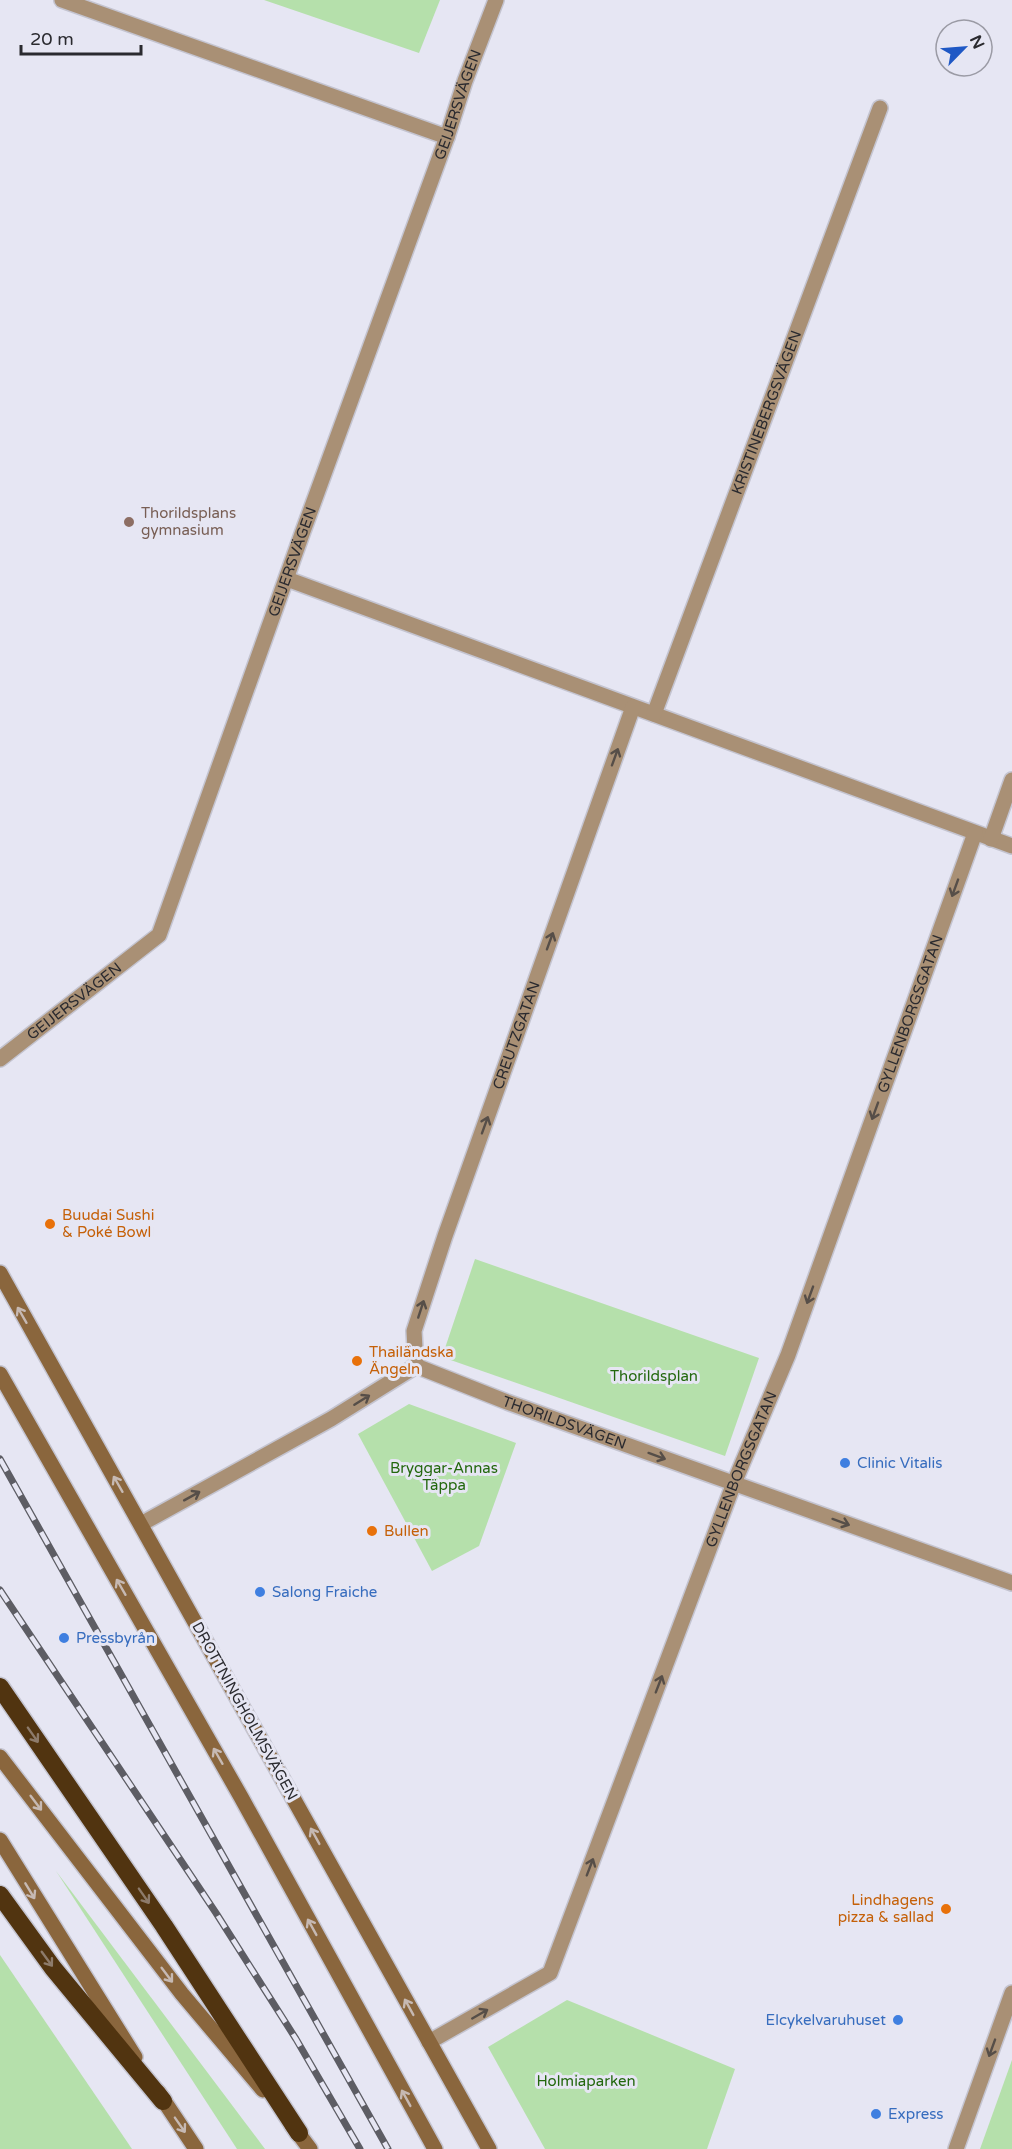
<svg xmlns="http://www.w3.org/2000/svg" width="1012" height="2149" viewBox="0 0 1012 2149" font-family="'Varela Round',sans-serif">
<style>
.green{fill:#b5e0ab}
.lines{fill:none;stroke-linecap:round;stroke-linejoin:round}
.minor-casing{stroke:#c4c4d0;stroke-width:18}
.tertiary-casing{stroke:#c4c4d0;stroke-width:18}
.secondary-casing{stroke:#c4c4d0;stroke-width:18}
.motorway-casing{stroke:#c4c4d0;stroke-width:21}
.minor{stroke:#a99075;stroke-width:15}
.tertiary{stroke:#a99075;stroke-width:15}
.secondary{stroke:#8a663d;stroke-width:15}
.motorway{stroke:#513410;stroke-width:18}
.rail-casing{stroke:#5d5d64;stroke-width:7}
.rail{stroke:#e6e6f3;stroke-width:4.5;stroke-dasharray:14;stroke-linecap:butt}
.oneway{stroke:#564e48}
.oneway2{stroke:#c6b9b3}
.oneway3{stroke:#8d7b6b}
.education-dot{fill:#8d6e63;stroke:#e6e6f3;stroke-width:2}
.food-dot{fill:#e8710a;stroke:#e6e6f3;stroke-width:2}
.shop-dot{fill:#3f7fe0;stroke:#e6e6f3;stroke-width:2}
.labels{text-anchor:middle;stroke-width:6;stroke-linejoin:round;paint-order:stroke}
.street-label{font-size:15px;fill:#2a2a2f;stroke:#e6e6f3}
.education-label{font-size:15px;fill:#785e54;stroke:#e6e6f3;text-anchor:start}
.food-label{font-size:15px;fill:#c56008;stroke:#e6e6f3;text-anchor:start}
.park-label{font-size:15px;fill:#23680e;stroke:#e6e6f3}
.shop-label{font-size:15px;fill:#366cbe;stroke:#e6e6f3;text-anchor:start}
</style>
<rect width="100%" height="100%" fill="#e6e6f3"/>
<g class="green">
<path d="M 264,0 L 440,0 L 419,53 Z"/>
<path d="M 475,1259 L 759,1358 L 725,1456 L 442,1357 Z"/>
<path d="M 409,1404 L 516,1443 L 479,1546 L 432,1571 L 358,1434 Z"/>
<path d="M 56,1871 L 265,2149 L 237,2149 Z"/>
<path d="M 0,1955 L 132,2149 L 0,2149 Z"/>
<path d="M 567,2000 L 735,2069 L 707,2149 L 545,2149 L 488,2047 Z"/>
<path d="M 1012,2060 L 1012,2149 L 980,2149 Z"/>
</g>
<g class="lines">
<g class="minor-casing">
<g id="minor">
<path d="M 62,0 L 447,137"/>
<path d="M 287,579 L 1012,846"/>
<path id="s1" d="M 654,714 L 880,108"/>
<path d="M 991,839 L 1012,780"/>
<path id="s2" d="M 0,1059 L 159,935 L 302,534 L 447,137 L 465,81 L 496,0"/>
<path id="s3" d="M 416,1366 L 414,1331 L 445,1236 L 633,707"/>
<path id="s4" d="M 141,1524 L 331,1419 L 416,1366 L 507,1402 L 1012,1583"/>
<path id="s5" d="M 429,2042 L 550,1973 L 734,1483 L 788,1355 L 975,833"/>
</g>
</g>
<g class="tertiary-casing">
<path id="tertiary" d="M 956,2149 L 1012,1993"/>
</g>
<g class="secondary-casing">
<g id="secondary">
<path d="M 0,1273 L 489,2149"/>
<path d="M 0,1374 L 241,1797 L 435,2149"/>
<path d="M 0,1757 L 182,1994 L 263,2090"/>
<path d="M 0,1840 L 135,2057"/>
<path d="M 158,2092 L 196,2149"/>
<path d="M 292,2125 L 310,2149"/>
</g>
</g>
<g class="motorway-casing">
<g id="motorway">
<path d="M 0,1687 L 164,1926 L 299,2133"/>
<path d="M 0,1895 L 53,1968 L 163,2101"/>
</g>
</g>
<use href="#minor" class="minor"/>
<use href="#tertiary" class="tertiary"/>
<use href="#secondary" class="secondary"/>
<use href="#motorway" class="motorway"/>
<g class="rail-casing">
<g id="rail">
<path d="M 0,1459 L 388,2149"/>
<path d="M 0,1590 L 216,1913 L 296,2039 L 360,2149"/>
</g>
</g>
<use href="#rail" class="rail"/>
</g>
<defs><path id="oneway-shaft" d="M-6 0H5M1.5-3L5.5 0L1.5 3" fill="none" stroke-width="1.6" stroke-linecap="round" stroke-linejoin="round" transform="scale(1.5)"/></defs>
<g class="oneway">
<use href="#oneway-shaft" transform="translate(615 757) rotate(-70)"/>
<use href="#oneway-shaft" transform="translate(955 888) rotate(110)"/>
<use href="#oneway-shaft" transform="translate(550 941) rotate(-70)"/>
<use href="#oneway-shaft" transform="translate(875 1111) rotate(110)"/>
<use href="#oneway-shaft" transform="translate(485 1125) rotate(-70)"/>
<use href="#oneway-shaft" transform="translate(810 1295) rotate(110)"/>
<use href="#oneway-shaft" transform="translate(421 1309) rotate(-72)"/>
<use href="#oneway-shaft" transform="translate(362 1400) rotate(-32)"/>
<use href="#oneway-shaft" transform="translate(657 1456) rotate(20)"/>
<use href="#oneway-shaft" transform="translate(192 1496) rotate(-29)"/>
<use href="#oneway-shaft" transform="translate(841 1522) rotate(20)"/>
<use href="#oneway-shaft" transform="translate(659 1684) rotate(-69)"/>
<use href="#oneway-shaft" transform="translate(590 1867) rotate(-69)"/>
<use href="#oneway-shaft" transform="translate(480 2014) rotate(-30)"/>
<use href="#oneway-shaft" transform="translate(992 2048) rotate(110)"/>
</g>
<g class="oneway2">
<use href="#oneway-shaft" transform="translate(22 1315) rotate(-120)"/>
<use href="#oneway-shaft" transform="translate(118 1484) rotate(-120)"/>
<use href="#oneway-shaft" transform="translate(121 1587) rotate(-120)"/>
<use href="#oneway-shaft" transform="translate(218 1756) rotate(-120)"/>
<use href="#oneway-shaft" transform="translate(36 1803) rotate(53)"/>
<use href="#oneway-shaft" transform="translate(315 1836) rotate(-119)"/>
<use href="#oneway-shaft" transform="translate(30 1891) rotate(59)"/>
<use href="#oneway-shaft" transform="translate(312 1927) rotate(-119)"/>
<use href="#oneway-shaft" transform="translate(167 1975) rotate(53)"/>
<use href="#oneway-shaft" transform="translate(409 2007) rotate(-119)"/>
<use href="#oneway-shaft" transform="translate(406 2098) rotate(-119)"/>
<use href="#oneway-shaft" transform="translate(180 2125) rotate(55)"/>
</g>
<g class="oneway3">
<use href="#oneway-shaft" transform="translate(33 1735) rotate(55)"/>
<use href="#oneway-shaft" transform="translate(144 1896) rotate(55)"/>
<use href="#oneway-shaft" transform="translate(47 1959) rotate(54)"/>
</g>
<circle class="education-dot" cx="129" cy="522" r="6"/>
<g class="food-dot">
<circle cx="50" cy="1224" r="6"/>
<circle cx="357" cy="1361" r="6"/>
<circle cx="372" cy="1531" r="6"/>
<circle cx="946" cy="1909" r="6"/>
</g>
<g class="shop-dot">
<circle cx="845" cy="1463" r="6"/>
<circle cx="260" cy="1592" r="6"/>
<circle cx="64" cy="1638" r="6"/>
<circle cx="898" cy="2020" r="6"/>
<circle cx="876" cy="2114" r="6"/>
</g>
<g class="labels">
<g class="street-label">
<text dy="5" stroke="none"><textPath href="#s2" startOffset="1084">GEIJERSVÄGEN</textPath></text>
<text dy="5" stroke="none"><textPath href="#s1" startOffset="322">KRISTINEBERGSVÄGEN</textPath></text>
<text dy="5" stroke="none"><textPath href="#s2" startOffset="598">GEIJERSVÄGEN</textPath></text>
<text dy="5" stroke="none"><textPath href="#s2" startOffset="94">GEIJERSVÄGEN</textPath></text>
<text dy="5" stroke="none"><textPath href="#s5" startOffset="1164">GYLLENBORGSGATAN</textPath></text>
<text dy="5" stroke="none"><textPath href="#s3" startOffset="348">CREUTZGATAN</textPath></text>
<text dy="5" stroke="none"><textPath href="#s4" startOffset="476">THORILDSVÄGEN</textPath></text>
<text dy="5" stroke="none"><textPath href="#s5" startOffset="678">GYLLENBORGSGATAN</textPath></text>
<text transform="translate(245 1711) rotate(61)" y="5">DROTTNINGHOLMSVÄGEN</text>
</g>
<g class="education-label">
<text x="141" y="518">Thorildsplans<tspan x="141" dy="17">gymnasium</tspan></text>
</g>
<g class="food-label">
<text x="62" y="1220">Buudai Sushi<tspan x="62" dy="17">&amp; Poké Bowl</tspan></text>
<text x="369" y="1357">Thailändska<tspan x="369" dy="17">Ängeln</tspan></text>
<text x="384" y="1536">Bullen</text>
<text x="934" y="1905" text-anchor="end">Lindhagens<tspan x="934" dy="17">pizza &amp; sallad</tspan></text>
</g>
<g class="park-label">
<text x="654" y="1381">Thorildsplan</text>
<text x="444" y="1473">Bryggar-Annas<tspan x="444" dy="17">Täppa</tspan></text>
<text x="586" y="2086">Holmiaparken</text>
</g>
<g class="shop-label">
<text x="857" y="1468">Clinic Vitalis</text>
<text x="272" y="1597">Salong Fraiche</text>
<text x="76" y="1643">Pressbyrån</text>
<text x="886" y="2025" text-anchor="end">Elcykelvaruhuset</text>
<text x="888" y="2119">Express</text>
</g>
</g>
<g transform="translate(964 48) rotate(65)"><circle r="28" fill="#e6e6f3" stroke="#9b9ba5" stroke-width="1.5"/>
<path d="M0-4.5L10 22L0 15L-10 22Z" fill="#1f58c5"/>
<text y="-9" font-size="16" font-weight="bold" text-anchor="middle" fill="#2a2a2f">N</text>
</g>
<path d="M21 45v9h120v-9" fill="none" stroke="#2a2a2f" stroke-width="3"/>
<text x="30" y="45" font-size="18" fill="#2a2a2f" stroke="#e6e6f3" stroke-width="4.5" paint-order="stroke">20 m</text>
</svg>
